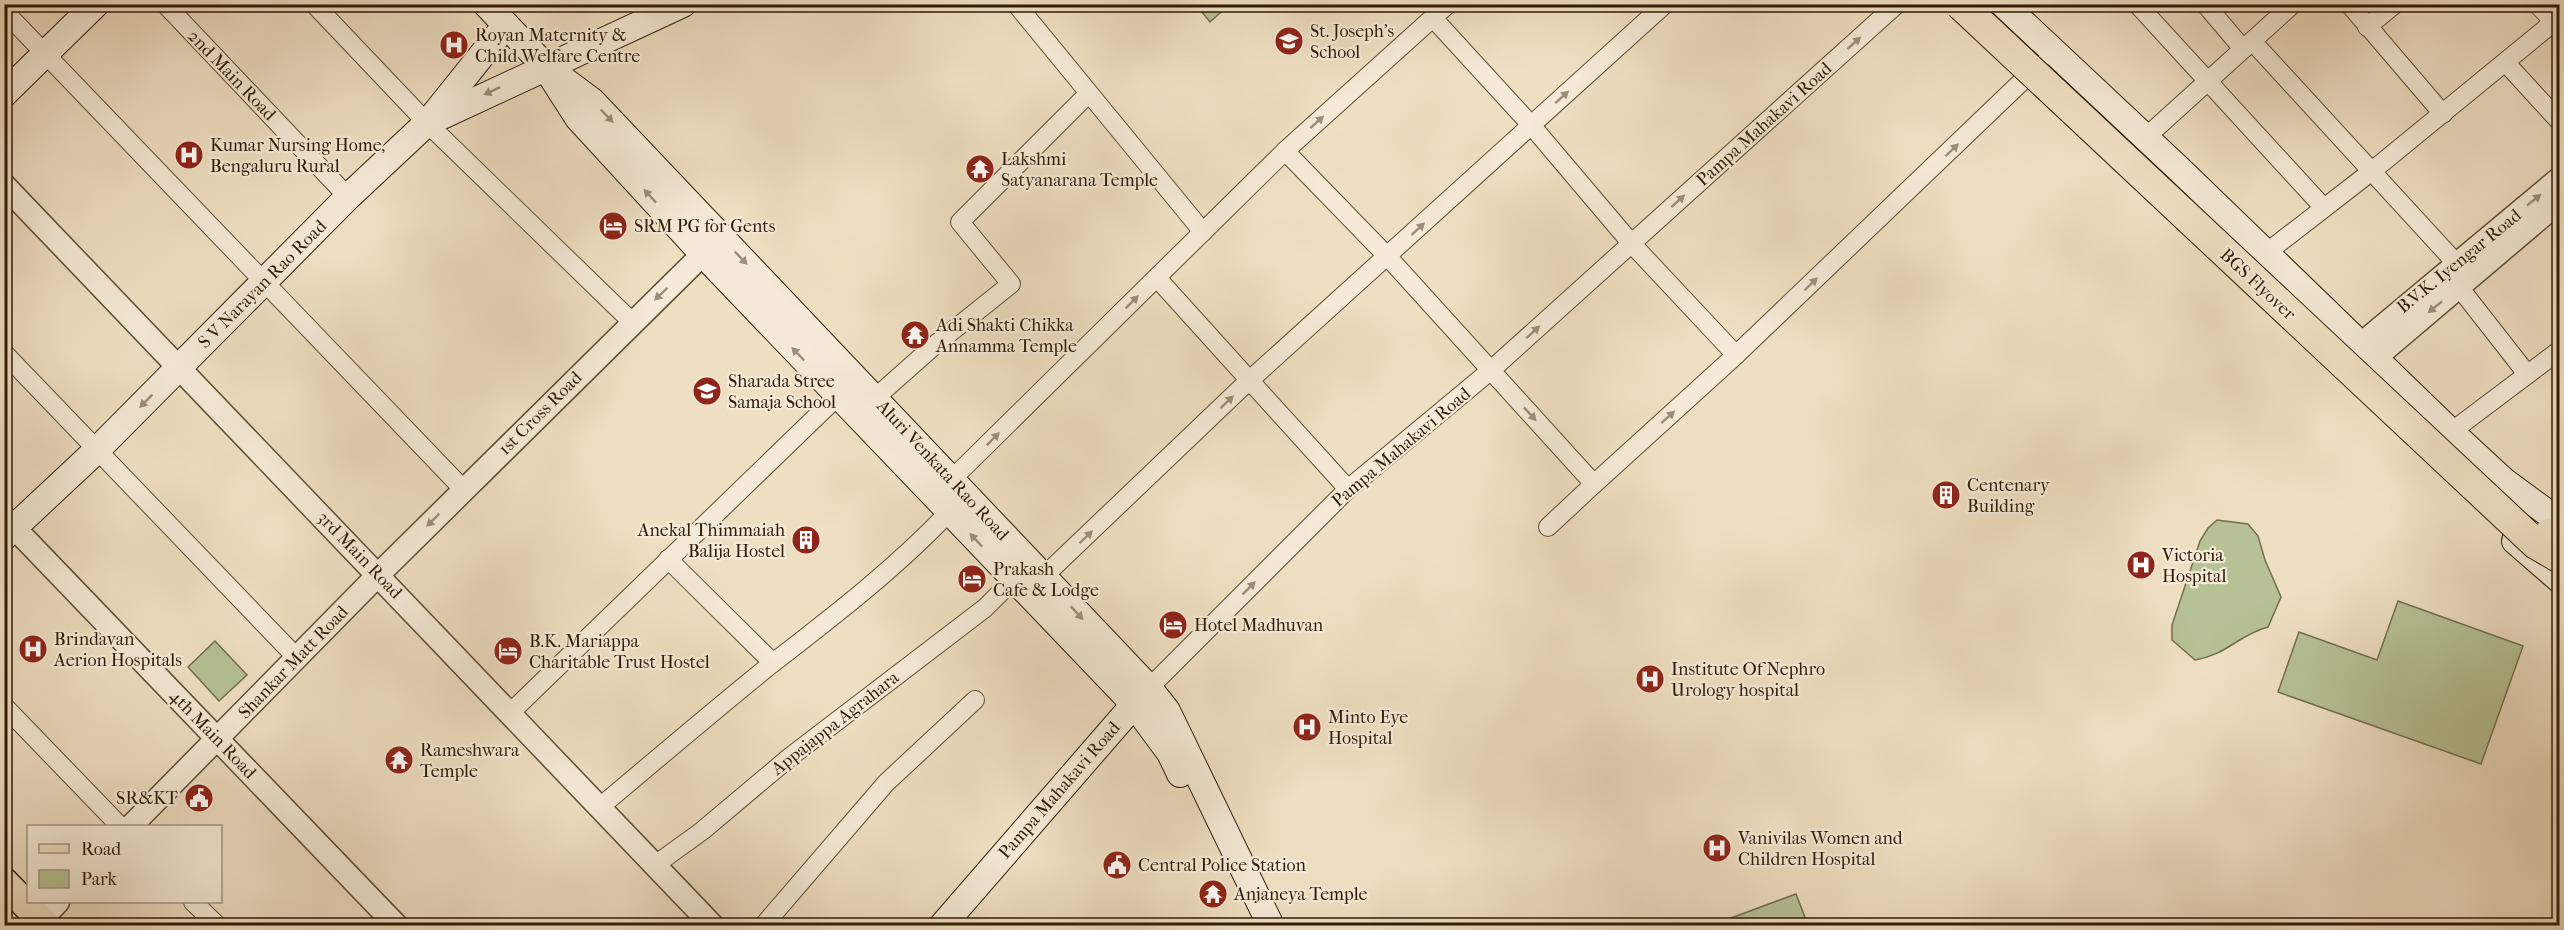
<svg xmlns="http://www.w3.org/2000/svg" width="2564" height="930" viewBox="0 0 2564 930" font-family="'IM FELL French Canon',serif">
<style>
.green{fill:#b6c295;stroke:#726e4e;stroke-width:1.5}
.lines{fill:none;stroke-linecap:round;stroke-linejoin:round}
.minor-casing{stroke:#5f4c35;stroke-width:20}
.tertiary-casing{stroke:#5f4c35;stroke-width:25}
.secondary-casing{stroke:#2f1b06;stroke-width:28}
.primary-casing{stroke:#2f1b06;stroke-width:31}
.minor{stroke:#f5ead7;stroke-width:18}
.tertiary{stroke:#f5ead7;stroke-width:22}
.secondary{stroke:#f5ead7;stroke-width:26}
.primary{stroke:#efdfc2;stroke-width:28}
.primary-bridge-casing{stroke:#2f1b06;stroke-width:31;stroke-linecap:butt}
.trunk-bridge-casing{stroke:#2f1b06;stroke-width:32;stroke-linecap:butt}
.primary-bridge{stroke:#efdfc2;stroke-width:28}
.trunk-bridge{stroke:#efdfc2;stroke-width:30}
.oneway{fill:#9c8d79}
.labels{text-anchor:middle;stroke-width:4.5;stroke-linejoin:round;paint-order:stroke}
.poi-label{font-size:18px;fill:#2f1b06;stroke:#f5ead7;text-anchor:start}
.street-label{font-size:18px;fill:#2f1b06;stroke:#f5ead7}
</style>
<rect width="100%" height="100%" fill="#efdfc2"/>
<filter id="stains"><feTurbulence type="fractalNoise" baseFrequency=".00333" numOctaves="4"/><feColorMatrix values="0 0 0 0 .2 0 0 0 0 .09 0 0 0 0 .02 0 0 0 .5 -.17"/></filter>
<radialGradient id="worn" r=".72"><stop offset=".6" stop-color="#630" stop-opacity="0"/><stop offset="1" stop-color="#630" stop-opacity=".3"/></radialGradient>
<g class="green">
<path d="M 1196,5 L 1229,5 L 1210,22 Z"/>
<path d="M 2217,520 L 2248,524 L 2258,536 L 2265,560 L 2281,597 L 2268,627 C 2238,635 2227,655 2195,660 L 2172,640 L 2172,625 L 2200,541 L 2208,528 Z"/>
<path d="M 2398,601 L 2523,646 L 2481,764 L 2278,692 L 2299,632 L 2377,660 Z"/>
<path d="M 215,641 L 247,675 L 219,701 L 188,667 Z"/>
<path d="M 1796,894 L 1808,925 L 1712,925 Z"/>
</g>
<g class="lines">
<g class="minor-casing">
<g id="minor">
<path d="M 165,4 L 348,197"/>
<path d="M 314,4 L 427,123 L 632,322"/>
<path d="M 1016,4 L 1203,232"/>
<path d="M 2137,4 L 2324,208"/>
<path d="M 2205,4 L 2243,49"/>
<path d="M 2349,4 L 2443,114"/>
<path d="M 2537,4 L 2554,22"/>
<path d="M 4,11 L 464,490"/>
<path d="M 1433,18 L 1531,125 L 1631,243 L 1736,355"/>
<path d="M 2367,27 L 2395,4"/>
<path d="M 2252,41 L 2466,274"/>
<path d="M 2506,63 L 2560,122"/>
<path d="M 2145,138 L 2293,4"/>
<path d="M 1285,151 L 1388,257 L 1594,484 L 1736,355 L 2039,65"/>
<path d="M 2266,253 L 2372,171 L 2560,17"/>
<path d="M 1157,278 L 1348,489"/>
<path d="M 2459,287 L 2527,374"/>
<path d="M 4,353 L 298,659"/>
<path d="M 875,398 L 936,344 L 1011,284 L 960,222 L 1088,94"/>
<path d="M 2451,432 L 2560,350"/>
<path d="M 951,480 L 1285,151 L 1448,4"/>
<path d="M 1548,527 L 1594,484"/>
<path d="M 668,559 L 773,663"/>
<path d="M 1043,577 L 1240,389 L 1665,4"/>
<path d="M 1149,688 L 1348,489 L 1490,371 L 1897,4"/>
<path d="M 4,706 L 120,826"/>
<path d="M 510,713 L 845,389"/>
<path d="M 600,807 C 656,760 712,712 769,666 C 831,618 895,569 949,512"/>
<path d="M 655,865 L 702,831 L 790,757 L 985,608 L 1013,580"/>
<path d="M 193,902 L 218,926"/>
<path d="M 763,926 L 886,783 L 975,700"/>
</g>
</g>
<g class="tertiary-casing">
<g id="tertiary">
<path d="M 4,185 L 713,926"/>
<path d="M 2348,355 L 2560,178"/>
<path d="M 2362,369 L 2560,201"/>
<path d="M 4,517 L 397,926"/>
<path d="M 131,826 L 379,574 L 703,254"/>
<path d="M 35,926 L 58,902"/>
</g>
</g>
<g class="secondary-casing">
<g id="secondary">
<path d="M 486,4 L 545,66 L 592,101 L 1149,688 L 1167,711 L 1271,926"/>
<path d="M 2003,4 L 2179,169 L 2451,432 L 2504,481 L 2560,522"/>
<path d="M 553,79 L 578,118 L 703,254 L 1133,703 L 1170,753 L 1180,774"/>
<path d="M 4,94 L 96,4"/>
<path d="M 433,116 L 506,25"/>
<path d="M 4,537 L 97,450 L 348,197 L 427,123 L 683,4"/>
<path d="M 2515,541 L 2560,580"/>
<path d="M 942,926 L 1144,693"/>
</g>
</g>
<g class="primary-casing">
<path id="primary" d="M 4,882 L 47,926"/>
</g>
<use href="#minor" class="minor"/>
<use href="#tertiary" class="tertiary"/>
<use href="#secondary" class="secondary"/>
<use href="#primary" class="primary"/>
<g class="primary-bridge-casing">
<path id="primary-bridge" d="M 2549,533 L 2560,537"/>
</g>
<g class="trunk-bridge-casing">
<path id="trunk-bridge" d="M 1960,4 L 2536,544 L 2560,558"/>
</g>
<use href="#primary-bridge" class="primary-bridge"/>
<use href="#trunk-bridge" class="trunk-bridge"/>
</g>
<defs><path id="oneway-solid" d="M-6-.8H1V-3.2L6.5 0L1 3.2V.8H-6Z" transform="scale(1.5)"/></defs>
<g class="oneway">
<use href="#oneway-solid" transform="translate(1854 43) rotate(-42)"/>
<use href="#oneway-solid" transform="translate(492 91) rotate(155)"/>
<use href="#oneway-solid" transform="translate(1562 97) rotate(-42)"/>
<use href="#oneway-solid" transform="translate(607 116) rotate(46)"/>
<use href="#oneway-solid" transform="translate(1317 122) rotate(-42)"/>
<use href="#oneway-solid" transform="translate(1952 150) rotate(-44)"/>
<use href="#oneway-solid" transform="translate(650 196) rotate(-133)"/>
<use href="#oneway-solid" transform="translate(2534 200) rotate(-39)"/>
<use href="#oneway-solid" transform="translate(1678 201) rotate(-42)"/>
<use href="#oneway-solid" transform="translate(1418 229) rotate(-43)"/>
<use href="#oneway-solid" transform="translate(741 258) rotate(46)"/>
<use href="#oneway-solid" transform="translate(1811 284) rotate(-44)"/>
<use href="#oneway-solid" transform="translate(661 294) rotate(136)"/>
<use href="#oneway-solid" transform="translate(1132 302) rotate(-45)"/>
<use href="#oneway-solid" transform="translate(2435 307) rotate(141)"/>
<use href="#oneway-solid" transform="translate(1533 332) rotate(-42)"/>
<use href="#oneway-solid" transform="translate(798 354) rotate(-134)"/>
<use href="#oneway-solid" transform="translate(146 401) rotate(135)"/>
<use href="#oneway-solid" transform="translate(1227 402) rotate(-44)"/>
<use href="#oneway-solid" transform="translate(1530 414) rotate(47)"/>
<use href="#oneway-solid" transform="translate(1668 417) rotate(-42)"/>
<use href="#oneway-solid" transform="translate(993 439) rotate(-45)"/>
<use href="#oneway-solid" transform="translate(433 520) rotate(135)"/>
<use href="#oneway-solid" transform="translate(1086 537) rotate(-44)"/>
<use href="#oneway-solid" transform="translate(976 540) rotate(-133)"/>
<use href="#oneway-solid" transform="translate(1249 588) rotate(-45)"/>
<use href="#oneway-solid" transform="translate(1077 613) rotate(47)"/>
</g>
<defs>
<g id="school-disc" transform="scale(1.5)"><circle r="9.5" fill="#8f2418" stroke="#f5ead7"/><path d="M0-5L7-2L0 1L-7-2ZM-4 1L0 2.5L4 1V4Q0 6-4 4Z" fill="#fff"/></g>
<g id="hospital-disc" transform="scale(1.5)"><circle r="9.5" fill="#8f2418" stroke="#f5ead7"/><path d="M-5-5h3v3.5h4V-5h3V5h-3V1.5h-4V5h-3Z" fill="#fff"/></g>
<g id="temple-disc" transform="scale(1.5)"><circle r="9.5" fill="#8f2418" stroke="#f5ead7"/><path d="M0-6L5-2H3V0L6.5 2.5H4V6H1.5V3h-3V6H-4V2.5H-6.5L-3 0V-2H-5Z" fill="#fff"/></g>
<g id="hotel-disc" transform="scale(1.5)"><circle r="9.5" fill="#8f2418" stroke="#f5ead7"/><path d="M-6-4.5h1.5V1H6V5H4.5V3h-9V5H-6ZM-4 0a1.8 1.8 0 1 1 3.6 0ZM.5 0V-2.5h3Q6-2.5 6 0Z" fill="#fff"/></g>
<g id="building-disc" transform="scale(1.5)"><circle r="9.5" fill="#8f2418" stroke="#f5ead7"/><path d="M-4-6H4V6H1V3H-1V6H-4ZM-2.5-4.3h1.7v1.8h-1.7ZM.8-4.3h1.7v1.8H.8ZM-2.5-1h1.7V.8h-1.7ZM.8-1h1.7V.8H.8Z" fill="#fff"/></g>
<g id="civic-disc" transform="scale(1.5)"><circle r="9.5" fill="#8f2418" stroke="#f5ead7"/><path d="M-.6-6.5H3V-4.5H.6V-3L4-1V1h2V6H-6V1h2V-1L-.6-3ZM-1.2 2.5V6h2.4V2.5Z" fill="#fff"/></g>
</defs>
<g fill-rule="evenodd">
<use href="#school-disc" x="1289" y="41"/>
<use href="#hospital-disc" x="454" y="45"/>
<use href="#hospital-disc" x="189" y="155"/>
<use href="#temple-disc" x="980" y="169"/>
<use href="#hotel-disc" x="613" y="226"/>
<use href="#temple-disc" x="915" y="335"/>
<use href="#school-disc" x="707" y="391"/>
<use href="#building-disc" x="1946" y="495"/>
<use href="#building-disc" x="806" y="540"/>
<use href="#hospital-disc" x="2141" y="565"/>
<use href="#hotel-disc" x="972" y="579"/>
<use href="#hotel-disc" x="1173" y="625"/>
<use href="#hospital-disc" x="33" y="649"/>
<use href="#hotel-disc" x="508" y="651"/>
<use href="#hospital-disc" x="1650" y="679"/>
<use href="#hospital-disc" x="1307" y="727"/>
<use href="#temple-disc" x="399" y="760"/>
<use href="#civic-disc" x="199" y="798"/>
<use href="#hospital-disc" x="1717" y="848"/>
<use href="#civic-disc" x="1117" y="865"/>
<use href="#temple-disc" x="1213" y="894"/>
</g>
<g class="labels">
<g class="poi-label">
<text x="1310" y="37">St. Joseph's<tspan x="1310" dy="21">School</tspan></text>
<text x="475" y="41">Royan Maternity &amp;<tspan x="475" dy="21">Child Welfare Centre</tspan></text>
<text x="210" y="151">Kumar Nursing Home,<tspan x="210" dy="21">Bengaluru Rural</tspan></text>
<text x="1001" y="165">Lakshmi<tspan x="1001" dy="21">Satyanarana Temple</tspan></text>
<text x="634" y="232">SRM PG for Gents</text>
<text x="936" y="331">Adi Shakti Chikka<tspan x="936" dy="21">Annamma Temple</tspan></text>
<text x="728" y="387">Sharada Stree<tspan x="728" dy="21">Samaja School</tspan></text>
<text x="1967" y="491">Centenary<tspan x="1967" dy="21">Building</tspan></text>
<text x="785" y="536" text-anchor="end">Anekal Thimmaiah<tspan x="785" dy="21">Balija Hostel</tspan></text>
<text x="2162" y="561">Victoria<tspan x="2162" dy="21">Hospital</tspan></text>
<text x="993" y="575">Prakash<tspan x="993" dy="21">Cafe &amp; Lodge</tspan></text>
<text x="1194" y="631">Hotel Madhuvan</text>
<text x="54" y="645">Brindavan<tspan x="54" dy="21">Aerion Hospitals</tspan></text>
<text x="529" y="647">B.K. Mariappa<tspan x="529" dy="21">Charitable Trust Hostel</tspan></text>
<text x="1671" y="675">Institute Of Nephro<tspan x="1671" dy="21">Urology hospital</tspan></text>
<text x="1328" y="723">Minto Eye<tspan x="1328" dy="21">Hospital</tspan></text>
<text x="420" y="756">Rameshwara<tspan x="420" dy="21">Temple</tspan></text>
<text x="178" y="804" text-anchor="end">SR&amp;KT</text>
<text x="1738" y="844">Vanivilas Women and<tspan x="1738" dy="21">Children Hospital</tspan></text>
<text x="1138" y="871">Central Police Station</text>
<text x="1234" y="900">Anjaneya Temple</text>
</g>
<g class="street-label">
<text transform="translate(232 75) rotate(46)" y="6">2nd Main Road</text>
<text transform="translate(1764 124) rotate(-42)" y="6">Pampa Mahakavi Road</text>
<text transform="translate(2459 261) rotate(-39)" y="6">B.V.K. Iyengar Road</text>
<text transform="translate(262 284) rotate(-45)" y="6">S V Narayan Rao Road</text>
<text transform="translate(2258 284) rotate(43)" y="6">BGS Flyover</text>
<text transform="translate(540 413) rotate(-45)" y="6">1st Cross Road</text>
<text transform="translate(1401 447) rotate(-40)" y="6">Pampa Mahakavi Road</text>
<text transform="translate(943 470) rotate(47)" y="6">Aluri Venkata Rao Road</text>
<text transform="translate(360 555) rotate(46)" y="6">3rd Main Road</text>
<text transform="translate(293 662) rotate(-46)" y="6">Shankar Matt Road</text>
<text transform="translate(835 723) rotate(-38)" y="6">Appajappa Agrahara</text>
<text transform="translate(213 734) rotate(46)" y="6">4th Main Road</text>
<text transform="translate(1059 790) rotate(-49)" y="6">Pampa Mahakavi Road</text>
</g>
</g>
<rect width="2564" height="930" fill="none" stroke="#efdfc2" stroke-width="24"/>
<rect x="6" y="6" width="2552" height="918" fill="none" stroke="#2f1b06" stroke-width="3"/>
<rect x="12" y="12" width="2540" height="906" fill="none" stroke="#2f1b06" stroke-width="1.5"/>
<rect x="27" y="825" width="195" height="78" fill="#f5ead7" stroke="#a69783" stroke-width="1.5"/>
<rect x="39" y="844" width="30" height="9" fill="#efdfc2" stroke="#a69783" stroke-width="1.5"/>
<text x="81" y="855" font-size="18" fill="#2f1b06">Road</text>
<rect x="39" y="870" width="30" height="18" fill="#b6c295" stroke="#a69783" stroke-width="1.5"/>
<text x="81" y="885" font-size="18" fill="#2f1b06">Park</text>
<rect width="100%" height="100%" filter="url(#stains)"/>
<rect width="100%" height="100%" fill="url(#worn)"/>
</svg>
